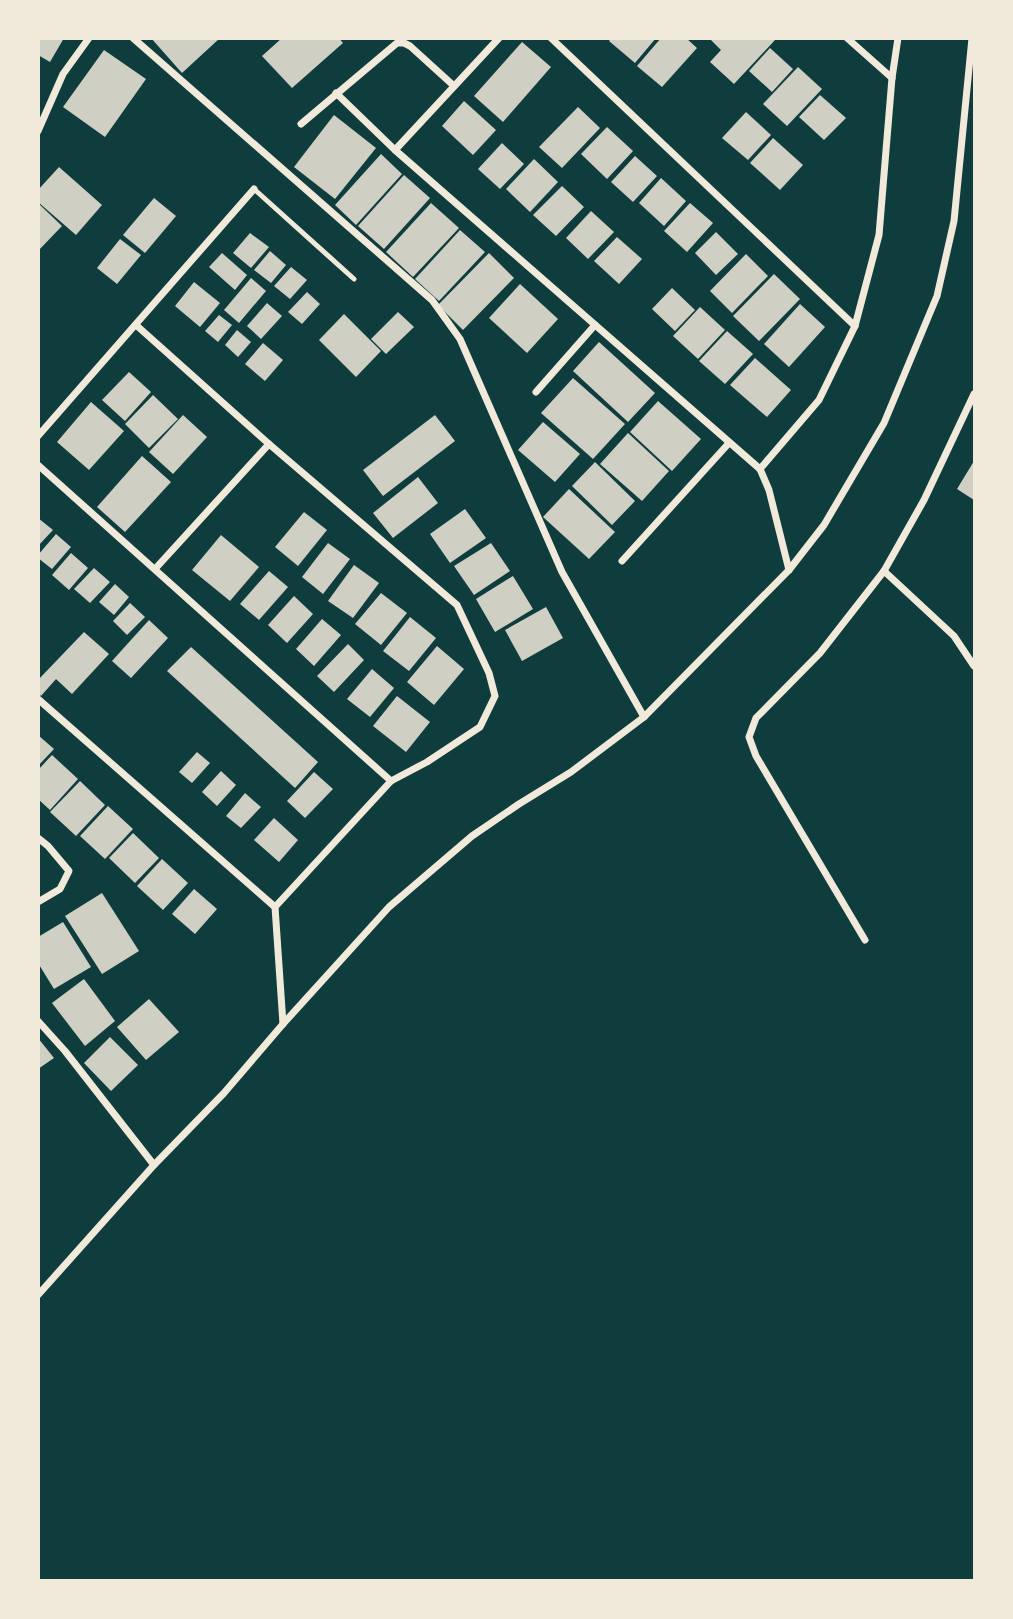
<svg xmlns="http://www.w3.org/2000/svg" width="1013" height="1619" viewBox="0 0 1013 1619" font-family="Cabin,sans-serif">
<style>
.building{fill:#cfcfc3}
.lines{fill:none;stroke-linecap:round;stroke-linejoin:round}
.service{stroke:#f1e9da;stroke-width:5}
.minor{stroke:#f1e9da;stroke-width:7}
</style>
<rect width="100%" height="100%" fill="#0f3d3e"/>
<g class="building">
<path d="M 38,38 L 64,38 L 50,62 L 38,55 Z"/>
<path d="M 151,38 L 220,38 L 182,73 Z"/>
<path d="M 282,38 L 339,38 L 343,43 L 292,88 L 262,56 Z"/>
<path d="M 611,38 L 656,38 L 635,63 L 609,41 Z"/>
<path d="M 661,38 L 686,38 L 697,48 L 662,87 L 637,66 Z"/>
<path d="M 709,38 L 773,38 L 775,40 L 734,84 L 710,62 L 721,50 Z"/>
<path d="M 522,42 L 551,67 L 503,122 L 474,96 Z"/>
<path d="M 770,48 L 793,69 L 772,92 L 749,71 Z"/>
<path d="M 104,50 L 146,79 L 105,137 L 63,107 Z"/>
<path d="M 798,67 L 822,89 L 787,126 L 763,104 Z"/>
<path d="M 820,95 L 846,118 L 824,140 L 799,117 Z"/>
<path d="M 464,101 L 496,130 L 473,155 L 442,126 Z"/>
<path d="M 578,107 L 600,128 L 562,168 L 539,147 Z"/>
<path d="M 746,112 L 771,135 L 748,160 L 722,138 Z"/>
<path d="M 334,115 L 376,148 L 335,199 L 294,167 Z"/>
<path d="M 607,127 L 633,151 L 607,179 L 581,154 Z"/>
<path d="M 773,138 L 803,165 L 780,190 L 750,163 Z"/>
<path d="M 502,143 L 524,164 L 500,189 L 478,169 Z"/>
<path d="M 381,154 L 402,174 L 356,225 L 335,205 Z"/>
<path d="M 635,156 L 657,176 L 633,202 L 611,182 Z"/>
<path d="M 534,159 L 558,182 L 530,212 L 506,189 Z"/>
<path d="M 59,167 L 102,205 L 76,235 L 38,202 L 38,190 Z"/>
<path d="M 404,175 L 430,198 L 384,249 L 358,226 Z"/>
<path d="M 661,178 L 686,201 L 664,226 L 639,203 Z"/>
<path d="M 562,186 L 584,207 L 556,236 L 533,215 Z"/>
<path d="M 154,198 L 176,216 L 145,253 L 123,235 Z"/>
<path d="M 38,203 L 62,226 L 38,251 Z"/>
<path d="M 431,203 L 459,228 L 413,277 L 386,252 Z"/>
<path d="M 690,203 L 713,223 L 687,252 L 664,231 Z"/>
<path d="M 591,211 L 614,232 L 588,259 L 566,238 Z"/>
<path d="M 460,230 L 485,252 L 439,301 L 415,279 Z"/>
<path d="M 716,232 L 738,254 L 716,275 L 695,253 Z"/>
<path d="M 250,233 L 269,247 L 251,268 L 233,253 Z"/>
<path d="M 617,237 L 642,259 L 619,284 L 594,261 Z"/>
<path d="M 120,239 L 141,255 L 117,284 L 97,268 Z"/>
<path d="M 270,251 L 286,265 L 271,283 L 254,270 Z"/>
<path d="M 222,253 L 247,275 L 235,290 L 209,267 Z"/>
<path d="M 489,253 L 514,278 L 463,330 L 438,305 Z"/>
<path d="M 746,254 L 768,276 L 732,313 L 710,291 Z"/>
<path d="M 291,267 L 307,280 L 290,299 L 274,286 Z"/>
<path d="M 774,274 L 800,299 L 759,341 L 733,316 Z"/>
<path d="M 251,278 L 266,291 L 239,323 L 224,310 Z"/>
<path d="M 194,282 L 220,303 L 200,327 L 175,306 Z"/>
<path d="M 520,284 L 558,319 L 527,353 L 489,318 Z"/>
<path d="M 672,288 L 695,310 L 675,331 L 652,309 Z"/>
<path d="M 307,292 L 320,304 L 302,324 L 288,312 Z"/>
<path d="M 267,303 L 282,316 L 261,339 L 247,326 Z"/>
<path d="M 800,304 L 825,327 L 789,367 L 764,344 Z"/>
<path d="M 700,307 L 725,330 L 698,359 L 673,336 Z"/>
<path d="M 398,312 L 414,327 L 386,354 L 371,339 Z"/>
<path d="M 344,314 L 381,351 L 356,377 L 319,340 Z"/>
<path d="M 219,315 L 232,325 L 218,342 L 205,331 Z"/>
<path d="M 237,330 L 251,342 L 238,357 L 225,345 Z"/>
<path d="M 727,331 L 753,354 L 725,384 L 699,361 Z"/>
<path d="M 599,342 L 655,393 L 628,422 L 573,371 Z"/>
<path d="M 263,343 L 283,360 L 265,381 L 245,364 Z"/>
<path d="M 755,358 L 791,390 L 767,417 L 730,385 Z"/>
<path d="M 129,372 L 151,392 L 125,421 L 102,400 Z"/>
<path d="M 573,378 L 625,424 L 593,459 L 541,413 Z"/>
<path d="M 153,395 L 178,419 L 149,448 L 125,424 Z"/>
<path d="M 658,401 L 701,439 L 672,471 L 630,432 Z"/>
<path d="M 91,402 L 124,431 L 89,470 L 57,442 Z"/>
<path d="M 183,415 L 207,437 L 173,474 L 149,452 Z"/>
<path d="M 435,415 L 455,441 L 383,496 L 363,470 Z"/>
<path d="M 543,422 L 580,454 L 555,482 L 518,450 Z"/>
<path d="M 628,433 L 669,471 L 642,501 L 600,464 Z"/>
<path d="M 142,456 L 171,482 L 125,532 L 97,507 Z"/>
<path d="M 974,461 L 974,500 L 957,489 Z"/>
<path d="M 595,462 L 635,501 L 612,525 L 572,486 Z"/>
<path d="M 418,477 L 438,503 L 393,538 L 373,513 Z"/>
<path d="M 569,489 L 615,532 L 589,559 L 543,517 Z"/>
<path d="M 465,509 L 486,538 L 450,563 L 430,534 Z"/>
<path d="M 304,512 L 327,530 L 298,566 L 275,547 Z"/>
<path d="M 38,518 L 53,530 L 38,546 Z"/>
<path d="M 56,534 L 71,547 L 52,569 L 38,558 L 38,555 Z"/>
<path d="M 221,535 L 259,567 L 230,601 L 192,570 Z"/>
<path d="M 328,543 L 350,559 L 323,594 L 302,577 Z"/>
<path d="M 491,543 L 510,571 L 474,595 L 454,566 Z"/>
<path d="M 71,553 L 88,568 L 69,590 L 52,575 Z"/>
<path d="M 354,565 L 379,583 L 353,618 L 328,601 Z"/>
<path d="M 94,568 L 110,582 L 90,603 L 74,589 Z"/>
<path d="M 269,571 L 288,587 L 259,620 L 240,604 Z"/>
<path d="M 513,576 L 533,609 L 495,632 L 476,599 Z"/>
<path d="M 115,584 L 129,597 L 114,615 L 99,602 Z"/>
<path d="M 381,593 L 407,613 L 381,645 L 355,624 Z"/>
<path d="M 294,596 L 313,614 L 287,643 L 268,625 Z"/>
<path d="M 130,603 L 145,617 L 127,635 L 113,621 Z"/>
<path d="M 546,607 L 563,638 L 522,661 L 505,630 Z"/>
<path d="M 410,617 L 436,638 L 409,671 L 383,651 Z"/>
<path d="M 322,619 L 341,635 L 314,666 L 296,649 Z"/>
<path d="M 149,620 L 168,638 L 131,678 L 112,661 Z"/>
<path d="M 84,632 L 109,654 L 72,694 L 56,679 L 41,696 L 38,693 L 38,680 Z"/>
<path d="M 348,644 L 364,660 L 334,692 L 317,676 Z"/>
<path d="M 437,646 L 464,669 L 434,705 L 407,682 Z"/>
<path d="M 191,647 L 318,762 L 295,788 L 167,671 Z"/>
<path d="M 372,669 L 394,688 L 370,717 L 347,699 Z"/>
<path d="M 397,696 L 430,722 L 406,752 L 373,726 Z"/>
<path d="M 38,735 L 54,749 L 38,766 Z"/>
<path d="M 197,752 L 210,763 L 192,783 L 179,772 Z"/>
<path d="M 52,755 L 78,779 L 50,810 L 38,799 L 38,770 Z"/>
<path d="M 221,771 L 236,785 L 217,806 L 202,792 Z"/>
<path d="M 314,772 L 333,789 L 305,818 L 287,801 Z"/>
<path d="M 80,781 L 105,805 L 76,836 L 50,812 Z"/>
<path d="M 245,793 L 261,807 L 241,828 L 226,816 Z"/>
<path d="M 108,806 L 133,829 L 105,859 L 80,836 Z"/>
<path d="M 274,818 L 298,840 L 279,862 L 254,840 Z"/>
<path d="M 133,833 L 159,858 L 135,883 L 109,858 Z"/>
<path d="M 162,859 L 188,883 L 163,910 L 137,886 Z"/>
<path d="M 194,889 L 217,909 L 195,934 L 172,914 Z"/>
<path d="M 102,893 L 139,951 L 102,974 L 65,916 Z"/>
<path d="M 63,922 L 91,967 L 54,989 L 38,963 L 38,937 Z"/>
<path d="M 84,979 L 115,1021 L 85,1046 L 52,1003 Z"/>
<path d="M 149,999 L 179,1032 L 146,1060 L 117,1027 Z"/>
<path d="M 110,1037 L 138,1065 L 111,1091 L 84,1063 Z"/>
<path d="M 38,1038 L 54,1058 L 38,1069 Z"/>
</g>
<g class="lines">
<path class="service" d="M 254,189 L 354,279"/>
<g class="minor">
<path d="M 133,38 L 432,300 L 460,339 L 562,572 L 644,717"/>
<path d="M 551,38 L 855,326"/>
<path d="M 847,38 L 892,78"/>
<path d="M 336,93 L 395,150 L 760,469"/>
<path d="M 301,124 L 397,43 L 404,43 L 410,46 L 454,86"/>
<path d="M 38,131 L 63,74 L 89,38"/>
<path d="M 395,150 L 499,38"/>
<path d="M 136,325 L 269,444 L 457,605 L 489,673 L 495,696 L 480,727 L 427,762 L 391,781 L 275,907 L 283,1024"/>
<path d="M 536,392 L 595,325"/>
<path d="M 38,436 L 254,189"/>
<path d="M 38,465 L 391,781"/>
<path d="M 622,561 L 729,443"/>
<path d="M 155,569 L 269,444"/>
<path d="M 789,570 L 769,490 L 760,469 L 819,400 L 855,326 L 879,235 L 892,78 L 898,38"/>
<path d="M 884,571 L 954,636 L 974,666"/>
<path d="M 38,699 L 275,907"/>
<path d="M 38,838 L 48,846 L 69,871 L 60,889 L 38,902"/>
<path d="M 865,940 L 756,756 L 749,737 L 756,718 L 820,653 L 884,571 L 924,500 L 974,394"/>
<path d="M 38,1021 L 65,1051 L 154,1165"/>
<path d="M 38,1295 L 154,1165 L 224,1093 L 283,1024 L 389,907 L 472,836 L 519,804 L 571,772 L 644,717 L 789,570 L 824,525 L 884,423 L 937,296 L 954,221 L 972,38"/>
</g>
</g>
<rect width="1013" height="1619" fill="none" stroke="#f1e9da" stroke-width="80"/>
</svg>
